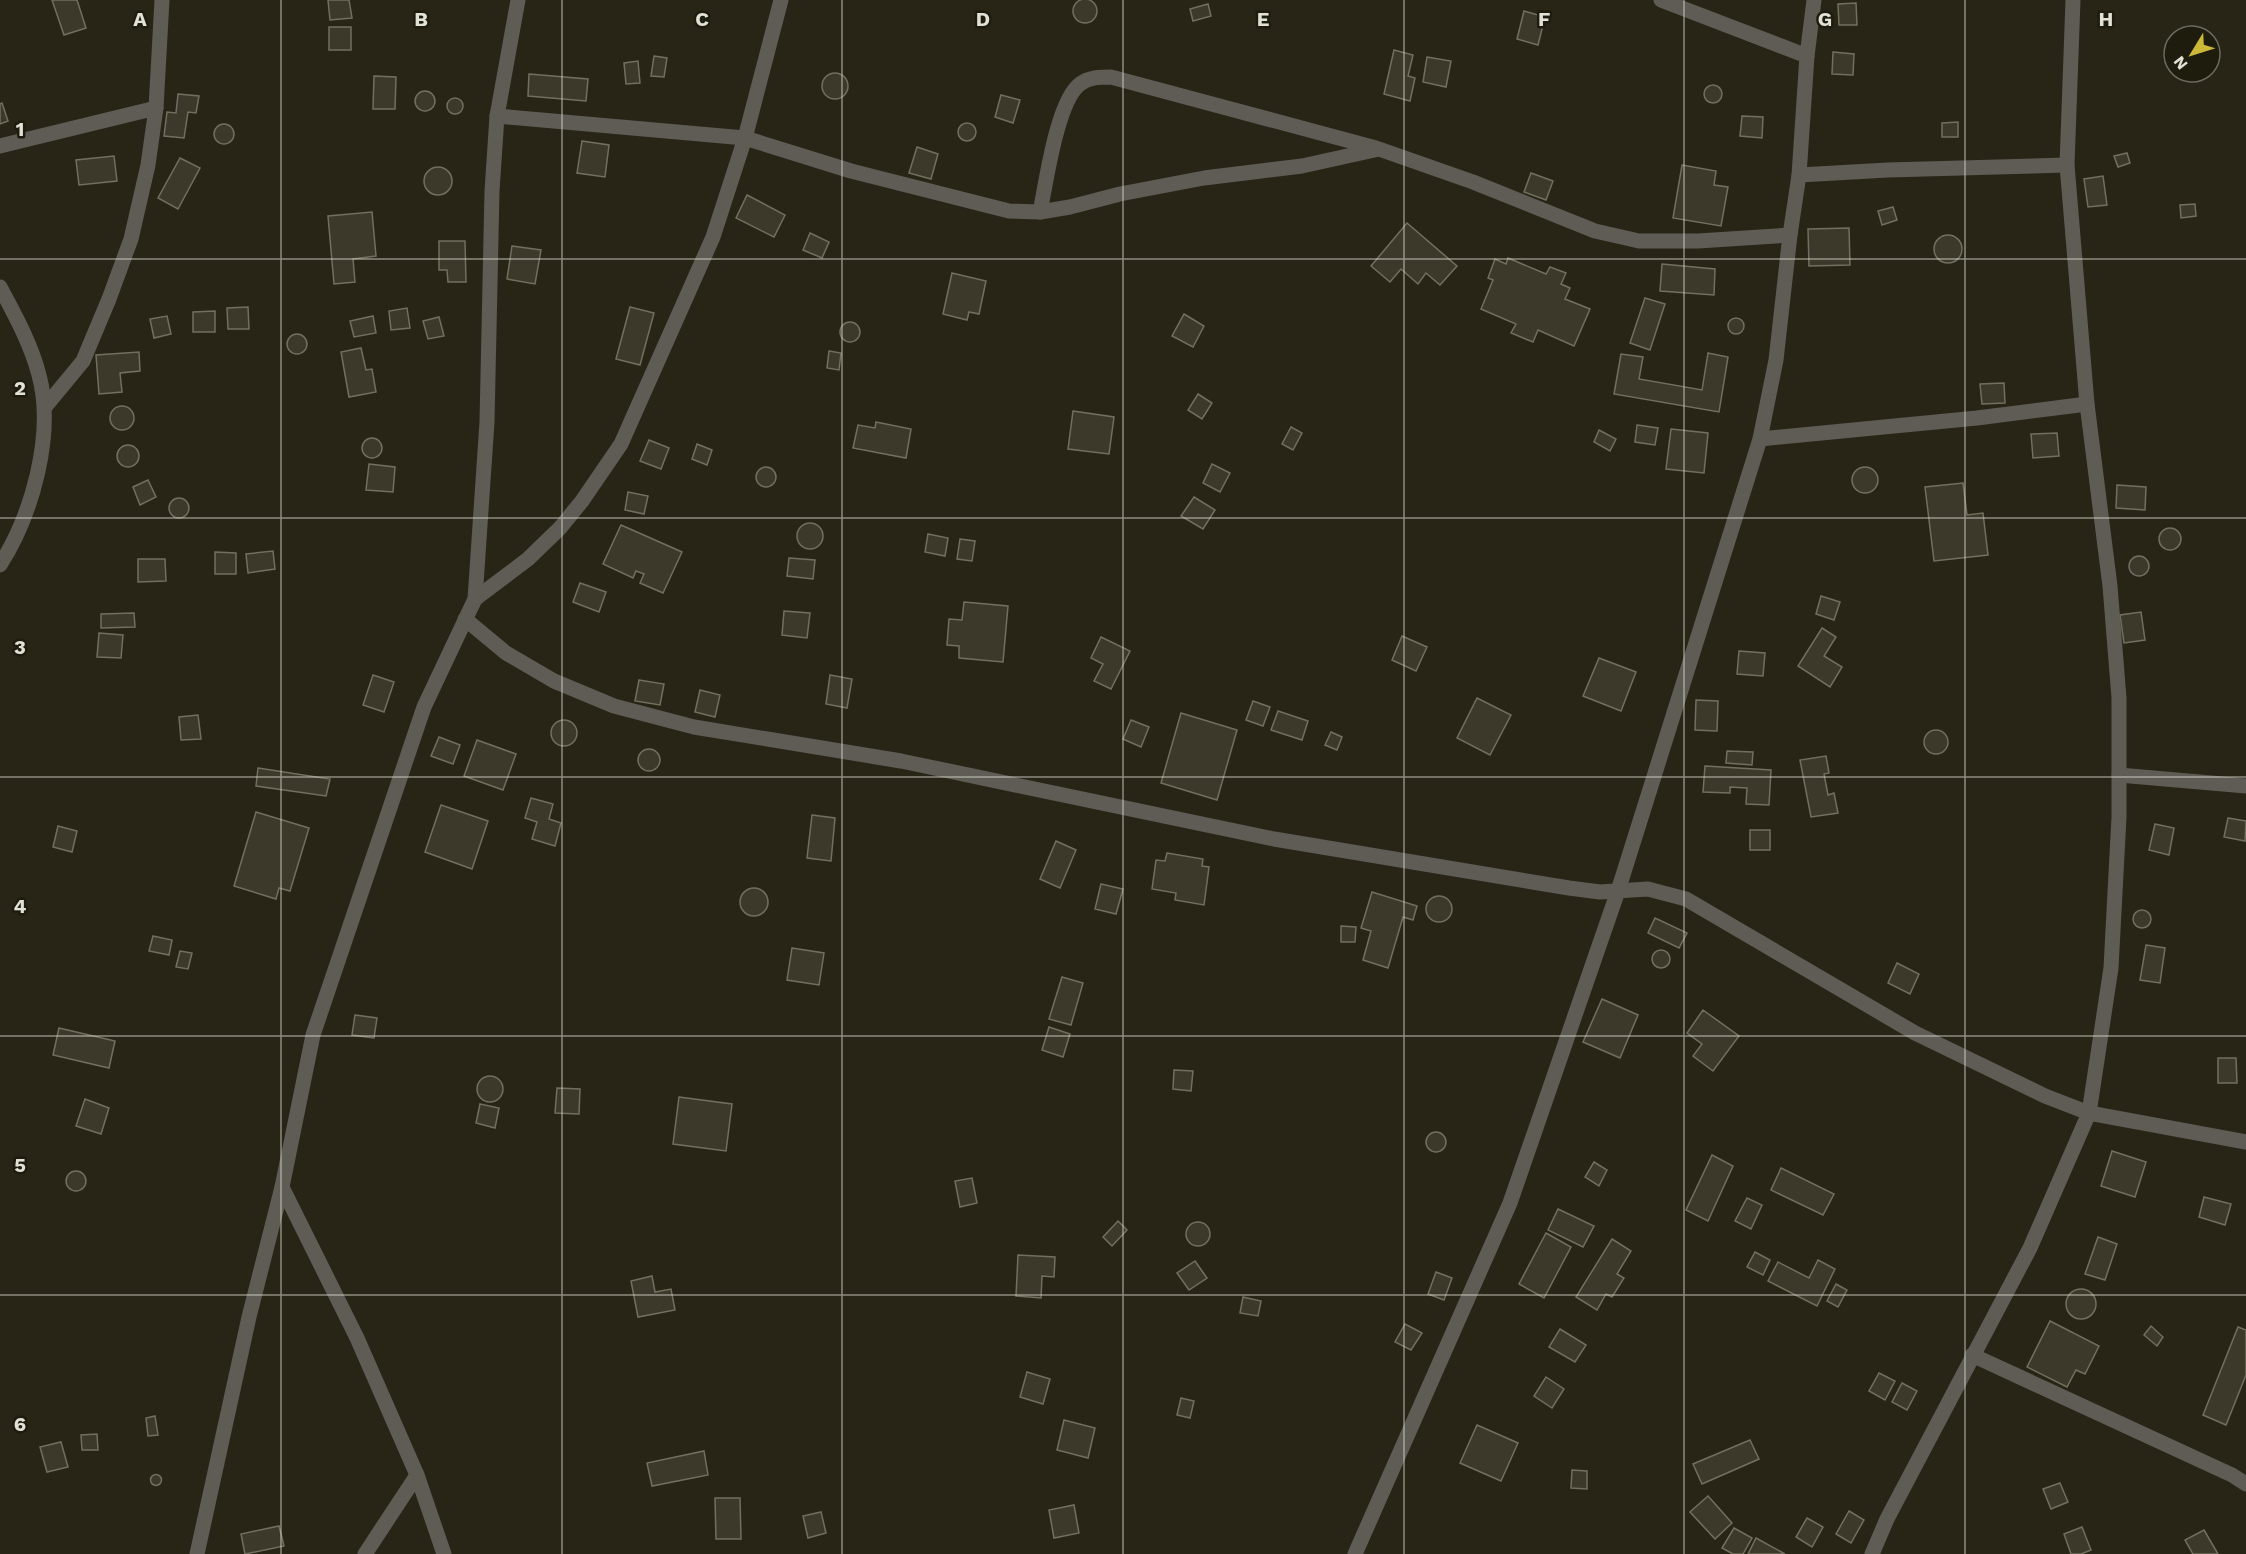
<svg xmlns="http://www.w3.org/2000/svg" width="2246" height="1554" viewBox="0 0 2246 1554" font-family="'Work Sans',sans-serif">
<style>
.building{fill:#3c392a;stroke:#726f5e;stroke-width:1.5}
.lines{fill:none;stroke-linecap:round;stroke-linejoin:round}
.minor{stroke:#5e5c55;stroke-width:15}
.grid{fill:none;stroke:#e2e1d7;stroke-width:1.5;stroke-opacity:0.55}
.grid-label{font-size:20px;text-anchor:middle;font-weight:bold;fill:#e2e1d7;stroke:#1e1c0d;stroke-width:5;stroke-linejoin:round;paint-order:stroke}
</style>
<rect width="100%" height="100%" fill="#282517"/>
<g class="building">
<circle cx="1085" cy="11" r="12"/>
<path d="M 52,0 L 77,0 L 86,28 L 64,35 Z"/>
<path d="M 328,0 L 349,0 L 352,18 L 330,20 Z"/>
<path d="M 1856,3 L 1857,25 L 1839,25 L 1838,4 Z"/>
<path d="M 1208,4 L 1211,16 L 1193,21 L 1190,9 Z"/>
<path d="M 1524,11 L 1545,17 L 1538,45 L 1517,39 Z"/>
<rect x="329" y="27" width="22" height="23"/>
<path d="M 1394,50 L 1413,55 L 1408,76 L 1415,78 L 1410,101 L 1384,94 Z"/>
<path d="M 1833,52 L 1854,54 L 1853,75 L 1832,74 Z"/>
<path d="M 654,56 L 667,58 L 664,77 L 651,76 Z"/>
<path d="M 1427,57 L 1451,61 L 1446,87 L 1423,82 Z"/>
<path d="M 638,61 L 640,83 L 626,84 L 624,63 Z"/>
<circle cx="835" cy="86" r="13"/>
<path d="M 529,74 L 588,79 L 586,101 L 528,96 Z"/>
<path d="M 374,76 L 396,77 L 395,109 L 373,109 Z"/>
<circle cx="1713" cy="94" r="9"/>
<circle cx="425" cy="101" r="10"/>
<path d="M 178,94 L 199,96 L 196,113 L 188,112 L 184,138 L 164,136 L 167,112 L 176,113 Z"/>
<path d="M 1001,95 L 1020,100 L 1013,123 L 995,117 Z"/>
<circle cx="455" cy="106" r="8"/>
<path d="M 2,103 L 8,121 L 0,124 L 0,104 Z"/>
<path d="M 1742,116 L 1763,117 L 1762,138 L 1740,136 Z"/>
<path d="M 1958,122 L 1958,137 L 1942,137 L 1942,123 Z"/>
<circle cx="967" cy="132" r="9"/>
<circle cx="224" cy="134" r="10"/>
<path d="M 582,141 L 609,145 L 605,177 L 577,173 Z"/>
<path d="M 917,147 L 938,154 L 931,179 L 909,173 Z"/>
<path d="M 2127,153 L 2130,163 L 2118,167 L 2114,156 Z"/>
<path d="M 114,156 L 117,181 L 79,185 L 76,160 Z"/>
<path d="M 180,158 L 200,168 L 178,209 L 158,198 Z"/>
<path d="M 1682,165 L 1716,171 L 1714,185 L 1728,187 L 1721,226 L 1673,218 Z"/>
<circle cx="438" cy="181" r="14"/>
<path d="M 1531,173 L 1553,181 L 1546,200 L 1524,192 Z"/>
<path d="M 2103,176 L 2107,205 L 2088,207 L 2084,179 Z"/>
<path d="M 747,195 L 785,215 L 774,237 L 736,218 Z"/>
<path d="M 2195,204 L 2196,216 L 2181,218 L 2180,205 Z"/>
<path d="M 1893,207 L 1897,220 L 1882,225 L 1878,211 Z"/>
<path d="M 372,212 L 376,256 L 353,259 L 355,282 L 334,284 L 328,216 Z"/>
<path d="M 1407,223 L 1457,266 L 1440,285 L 1426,273 L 1418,284 L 1401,269 L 1390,282 L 1371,266 Z"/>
<path d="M 1849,228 L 1850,265 L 1809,266 L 1808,229 Z"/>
<path d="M 810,233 L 829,242 L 822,258 L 803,250 Z"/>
<circle cx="1948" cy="249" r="14"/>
<path d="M 439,241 L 465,241 L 466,282 L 448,282 L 447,270 L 439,270 Z"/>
<path d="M 512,246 L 541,250 L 535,284 L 507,279 Z"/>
<path d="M 1508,258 L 1546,274 L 1550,267 L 1566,273 L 1561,284 L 1570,288 L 1565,299 L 1590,309 L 1574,346 L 1538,330 L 1533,342 L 1511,333 L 1516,324 L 1481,309 L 1493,280 L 1488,278 L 1495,259 L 1506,264 Z"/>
<path d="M 1662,264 L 1715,269 L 1714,295 L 1660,291 Z"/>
<path d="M 952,273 L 986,281 L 979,314 L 969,312 L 967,320 L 943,314 Z"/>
<path d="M 1645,298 L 1665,304 L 1650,350 L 1630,343 Z"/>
<path d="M 248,307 L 249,329 L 228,329 L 227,308 Z"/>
<path d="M 630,307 L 654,313 L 640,365 L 616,359 Z"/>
<path d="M 407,308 L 410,328 L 391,330 L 389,311 Z"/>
<path d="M 215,311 L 215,332 L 193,332 L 193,312 Z"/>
<path d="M 1184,314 L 1204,326 L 1193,347 L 1172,336 Z"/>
<path d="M 167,316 L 171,334 L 154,338 L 150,319 Z"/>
<path d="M 373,316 L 376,333 L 354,337 L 350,321 Z"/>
<path d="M 439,317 L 444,336 L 428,339 L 423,321 Z"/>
<circle cx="1736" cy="326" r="8"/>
<circle cx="850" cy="332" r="10"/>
<circle cx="297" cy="344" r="10"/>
<path d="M 361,348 L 366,370 L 372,369 L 376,392 L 349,397 L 341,352 Z"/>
<path d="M 829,351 L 841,353 L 839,370 L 827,368 Z"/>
<path d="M 139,352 L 140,371 L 120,373 L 122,392 L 99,394 L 96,355 Z"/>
<path d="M 1708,353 L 1728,357 L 1719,412 L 1614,394 L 1621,354 L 1643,357 L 1639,379 L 1702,390 Z"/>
<path d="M 2004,383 L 2005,403 L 1982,404 L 1980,384 Z"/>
<path d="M 1198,394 L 1212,403 L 1202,419 L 1188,410 Z"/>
<circle cx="122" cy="418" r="12"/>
<path d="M 1073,411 L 1114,417 L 1109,454 L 1068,449 Z"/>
<path d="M 876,422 L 911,429 L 906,458 L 853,448 L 858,425 L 875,428 Z"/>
<path d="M 1637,425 L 1658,428 L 1655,445 L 1635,442 Z"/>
<path d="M 1291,427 L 1302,433 L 1293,450 L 1282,444 Z"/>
<path d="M 1671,429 L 1708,433 L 1704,473 L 1666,469 Z"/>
<path d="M 1599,430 L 1616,439 L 1610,451 L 1594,442 Z"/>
<path d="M 2057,433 L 2059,456 L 2033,458 L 2031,434 Z"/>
<circle cx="372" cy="448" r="10"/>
<path d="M 649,440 L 669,448 L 661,469 L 640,461 Z"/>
<path d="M 697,444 L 712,450 L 707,465 L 692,459 Z"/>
<circle cx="128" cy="456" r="11"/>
<path d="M 369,464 L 395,467 L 393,492 L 366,490 Z"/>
<path d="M 1212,464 L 1230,473 L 1220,492 L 1203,483 Z"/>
<circle cx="766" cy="477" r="10"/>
<circle cx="1865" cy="480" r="13"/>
<path d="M 148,480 L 156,497 L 140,505 L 133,487 Z"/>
<path d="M 1963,483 L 1967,515 L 1983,513 L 1988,555 L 1934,561 L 1925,487 Z"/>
<path d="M 2117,485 L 2146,487 L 2145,510 L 2116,508 Z"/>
<path d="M 628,492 L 648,496 L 644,514 L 625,510 Z"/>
<path d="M 1194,497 L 1215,510 L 1203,529 L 1181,516 Z"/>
<circle cx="179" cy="508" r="10"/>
<circle cx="810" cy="536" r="13"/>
<path d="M 621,525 L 682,552 L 663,593 L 640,583 L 644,574 L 636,571 L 633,578 L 603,564 Z"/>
<circle cx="2170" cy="539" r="11"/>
<path d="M 928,534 L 948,538 L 945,556 L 925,552 Z"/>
<path d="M 960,539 L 975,541 L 972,561 L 957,559 Z"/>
<path d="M 273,551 L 275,569 L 248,573 L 246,554 Z"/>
<path d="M 215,552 L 236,553 L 236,574 L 215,574 Z"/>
<circle cx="2139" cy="566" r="10"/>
<path d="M 789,558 L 815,560 L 813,579 L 787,576 Z"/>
<path d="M 138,559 L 165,559 L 166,581 L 138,582 Z"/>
<path d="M 580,583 L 606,592 L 599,612 L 573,602 Z"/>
<path d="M 1821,596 L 1840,602 L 1834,620 L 1816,614 Z"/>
<path d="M 964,602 L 1008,606 L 1003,662 L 959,658 L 959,646 L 947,645 L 949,619 L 962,620 Z"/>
<path d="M 784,611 L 810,613 L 807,638 L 782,635 Z"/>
<path d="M 2141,612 L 2145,640 L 2124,643 L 2120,615 Z"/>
<path d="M 134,613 L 135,627 L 101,628 L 101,614 Z"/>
<path d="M 1822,628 L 1836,637 L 1824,656 L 1842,667 L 1830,687 L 1798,666 Z"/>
<path d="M 99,633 L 123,635 L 121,658 L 97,657 Z"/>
<path d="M 1402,636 L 1427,647 L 1416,671 L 1392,660 Z"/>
<path d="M 1101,637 L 1130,651 L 1111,689 L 1094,681 L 1103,664 L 1091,658 Z"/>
<path d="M 1739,651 L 1765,653 L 1763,676 L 1737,674 Z"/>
<path d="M 1599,658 L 1636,672 L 1621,711 L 1583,696 Z"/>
<path d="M 373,675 L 394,682 L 384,712 L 363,705 Z"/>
<path d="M 830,675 L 852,679 L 847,708 L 826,704 Z"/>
<path d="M 639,680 L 664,684 L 660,705 L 635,701 Z"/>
<path d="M 700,690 L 720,695 L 715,717 L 695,712 Z"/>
<path d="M 1477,698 L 1511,715 L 1490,755 L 1457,738 Z"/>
<path d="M 1696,700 L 1718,701 L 1717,731 L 1695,730 Z"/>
<path d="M 1253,701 L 1270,707 L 1263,726 L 1246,720 Z"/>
<path d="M 1278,711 L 1308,721 L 1302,740 L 1271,730 Z"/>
<path d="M 1181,713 L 1237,730 L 1217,800 L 1161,783 Z"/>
<path d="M 198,715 L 201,739 L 181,740 L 179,717 Z"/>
<circle cx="564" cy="733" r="13"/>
<path d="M 1131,720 L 1149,727 L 1141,747 L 1123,739 Z"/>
<circle cx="1936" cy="742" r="12"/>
<path d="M 1331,732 L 1342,737 L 1337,750 L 1325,745 Z"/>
<path d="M 439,737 L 460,745 L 453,764 L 431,756 Z"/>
<path d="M 477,740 L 516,754 L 503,790 L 464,776 Z"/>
<circle cx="649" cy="760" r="11"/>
<path d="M 1727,751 L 1753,752 L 1752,765 L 1726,763 Z"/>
<path d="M 1826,756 L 1829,773 L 1824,774 L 1828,795 L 1834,793 L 1838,813 L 1811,817 L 1800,760 Z"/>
<path d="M 1705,766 L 1771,770 L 1769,805 L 1746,804 L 1747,788 L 1730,787 L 1730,793 L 1703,792 Z"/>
<path d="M 258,768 L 330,779 L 326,796 L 256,786 Z"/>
<path d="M 531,798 L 553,804 L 549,819 L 561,823 L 555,846 L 532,839 L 537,822 L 525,818 Z"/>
<path d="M 441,805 L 488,821 L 472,869 L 425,852 Z"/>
<path d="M 256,812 L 309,828 L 290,891 L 279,888 L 276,899 L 234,886 Z"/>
<path d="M 812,815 L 835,818 L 831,861 L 807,858 Z"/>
<path d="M 2228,818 L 2246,821 L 2245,841 L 2224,837 Z"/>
<path d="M 2155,824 L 2174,828 L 2169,855 L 2149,850 Z"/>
<path d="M 58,826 L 77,831 L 72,852 L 53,847 Z"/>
<rect x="1750" y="830" width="20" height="20"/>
<path d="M 1056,841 L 1076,850 L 1060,888 L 1040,879 Z"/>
<path d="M 1167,853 L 1203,859 L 1202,866 L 1209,867 L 1204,905 L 1175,900 L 1176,893 L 1152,889 L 1156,860 L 1165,861 Z"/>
<path d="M 1101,884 L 1123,889 L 1116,914 L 1095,909 Z"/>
<circle cx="754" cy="902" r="14"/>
<path d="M 1372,892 L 1417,906 L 1413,920 L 1403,917 L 1388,968 L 1363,960 L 1371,931 L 1361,928 Z"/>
<circle cx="1439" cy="909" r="13"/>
<circle cx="2142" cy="919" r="9"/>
<path d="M 1655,918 L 1687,933 L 1679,948 L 1648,933 Z"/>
<path d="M 1341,926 L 1356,927 L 1355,942 L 1341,942 Z"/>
<path d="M 153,936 L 172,940 L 169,955 L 149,951 Z"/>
<path d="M 2146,945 L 2165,948 L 2160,983 L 2140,980 Z"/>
<path d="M 792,948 L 824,953 L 819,985 L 787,980 Z"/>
<circle cx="1661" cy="959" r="9"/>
<path d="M 180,951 L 192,953 L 188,969 L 176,967 Z"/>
<path d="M 1897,963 L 1919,974 L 1910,994 L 1888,983 Z"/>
<path d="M 1062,977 L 1083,983 L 1071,1025 L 1049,1019 Z"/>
<path d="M 1602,999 L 1638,1015 L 1620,1058 L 1583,1042 Z"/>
<path d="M 1703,1010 L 1739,1036 L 1713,1071 L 1693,1056 L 1702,1044 L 1687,1033 Z"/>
<path d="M 355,1015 L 377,1018 L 374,1038 L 352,1035 Z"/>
<path d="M 1049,1027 L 1070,1034 L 1063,1057 L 1042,1050 Z"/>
<path d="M 59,1028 L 115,1041 L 109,1068 L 53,1055 Z"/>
<path d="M 2218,1058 L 2236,1058 L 2237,1083 L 2218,1083 Z"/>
<path d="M 1174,1070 L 1193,1071 L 1191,1091 L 1173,1089 Z"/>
<circle cx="490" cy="1089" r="13"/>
<path d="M 557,1088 L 580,1089 L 579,1114 L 555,1113 Z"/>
<path d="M 679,1097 L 732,1104 L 726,1151 L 673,1144 Z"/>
<path d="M 85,1099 L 109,1108 L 101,1134 L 76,1126 Z"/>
<path d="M 480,1104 L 499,1108 L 495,1128 L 476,1123 Z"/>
<circle cx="1436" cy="1142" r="10"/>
<path d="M 2112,1151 L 2146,1162 L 2135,1197 L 2101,1186 Z"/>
<path d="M 1712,1155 L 1733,1166 L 1708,1221 L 1686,1210 Z"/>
<path d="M 1594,1162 L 1607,1170 L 1599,1186 L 1585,1177 Z"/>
<path d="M 1781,1168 L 1834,1194 L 1823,1215 L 1771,1190 Z"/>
<circle cx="76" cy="1181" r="10"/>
<path d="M 972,1178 L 977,1203 L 960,1207 L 955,1181 Z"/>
<path d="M 2204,1197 L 2231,1204 L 2225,1225 L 2199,1217 Z"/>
<path d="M 1747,1198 L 1762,1205 L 1751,1229 L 1735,1221 Z"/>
<path d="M 1558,1209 L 1594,1226 L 1583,1247 L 1548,1230 Z"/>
<path d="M 1118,1221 L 1127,1230 L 1112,1246 L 1103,1237 Z"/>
<circle cx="1198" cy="1234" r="12"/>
<path d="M 1546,1233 L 1571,1247 L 1544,1298 L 1519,1284 Z"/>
<path d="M 2098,1237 L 2117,1244 L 2105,1280 L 2085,1274 Z"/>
<path d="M 1612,1239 L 1631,1251 L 1617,1274 L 1624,1278 L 1612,1297 L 1606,1294 L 1597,1310 L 1576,1297 Z"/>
<path d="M 1755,1252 L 1770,1260 L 1763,1275 L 1747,1267 Z"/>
<path d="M 1018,1255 L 1055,1257 L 1054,1277 L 1042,1276 L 1041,1298 L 1016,1296 Z"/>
<path d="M 1818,1260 L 1835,1269 L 1817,1306 L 1768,1281 L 1778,1262 L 1809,1278 Z"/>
<path d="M 1195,1261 L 1207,1278 L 1189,1290 L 1177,1273 Z"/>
<path d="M 1436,1272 L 1452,1278 L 1444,1300 L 1428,1294 Z"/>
<path d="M 652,1276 L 655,1292 L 671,1289 L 675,1310 L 638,1317 L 631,1281 Z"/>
<path d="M 1836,1284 L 1847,1290 L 1838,1307 L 1827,1301 Z"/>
<circle cx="2081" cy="1304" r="15"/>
<path d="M 1243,1297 L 1261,1301 L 1258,1316 L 1240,1313 Z"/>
<path d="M 2050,1321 L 2099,1346 L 2085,1374 L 2076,1370 L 2067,1387 L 2027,1367 Z"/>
<path d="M 1405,1324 L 1422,1333 L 1411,1350 L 1395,1342 Z"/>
<path d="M 2151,1326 L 2163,1337 L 2157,1346 L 2144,1335 Z"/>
<path d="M 2238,1327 L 2246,1330 L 2246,1375 L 2226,1425 L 2203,1415 Z"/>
<path d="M 1560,1329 L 1586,1345 L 1575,1362 L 1549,1347 Z"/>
<path d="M 1027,1372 L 1050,1379 L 1043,1404 L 1020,1397 Z"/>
<path d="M 1879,1373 L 1895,1381 L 1885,1400 L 1869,1391 Z"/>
<path d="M 1546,1377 L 1564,1389 L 1552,1408 L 1534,1396 Z"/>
<path d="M 1902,1383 L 1917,1391 L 1907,1410 L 1892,1402 Z"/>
<path d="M 1181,1398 L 1194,1401 L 1190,1418 L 1177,1415 Z"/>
<path d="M 155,1416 L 158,1435 L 148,1436 L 146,1418 Z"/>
<path d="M 1064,1420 L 1095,1428 L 1088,1458 L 1057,1450 Z"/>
<path d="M 1477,1425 L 1518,1443 L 1501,1481 L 1460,1463 Z"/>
<path d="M 97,1434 L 98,1450 L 82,1450 L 81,1435 Z"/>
<path d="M 1750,1440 L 1759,1459 L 1702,1484 L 1693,1464 Z"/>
<path d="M 61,1442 L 68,1467 L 47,1472 L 40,1447 Z"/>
<path d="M 704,1451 L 708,1475 L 652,1486 L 647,1463 Z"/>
<path d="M 1572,1470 L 1587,1471 L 1587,1489 L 1571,1488 Z"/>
<circle cx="156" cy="1480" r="5.5"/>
<path d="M 2060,1483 L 2068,1502 L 2051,1509 L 2043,1489 Z"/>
<path d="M 1708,1496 L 1732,1523 L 1715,1539 L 1690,1512 Z"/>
<path d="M 715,1498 L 740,1498 L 741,1539 L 716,1539 Z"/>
<path d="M 1074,1505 L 1079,1533 L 1054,1538 L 1049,1510 Z"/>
<path d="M 1849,1511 L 1864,1520 L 1851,1543 L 1836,1534 Z"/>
<path d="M 821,1512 L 826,1533 L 808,1538 L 803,1516 Z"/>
<path d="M 1807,1518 L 1823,1527 L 1812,1547 L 1796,1537 Z"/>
<path d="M 279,1526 L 284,1546 L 245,1554 L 241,1534 Z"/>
<path d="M 2082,1527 L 2091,1550 L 2081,1554 L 2071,1554 L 2064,1534 Z"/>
<path d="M 1734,1528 L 1752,1538 L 1743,1554 L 1733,1554 L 1722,1548 Z"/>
<path d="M 2204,1530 L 2218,1554 L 2193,1554 L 2185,1540 Z"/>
<path d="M 1756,1538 L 1785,1554 L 1748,1554 Z"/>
</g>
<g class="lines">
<g class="minor">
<path d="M 1661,0 L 1807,56"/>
<path d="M 497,116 L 745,138 L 781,0"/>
<path d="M 0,146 L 156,108"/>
<path d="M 1799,175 L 1888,170 L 2067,165"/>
<path d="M 1040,212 C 1046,183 1057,101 1080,84 C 1089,77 1100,77 1111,77 L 1376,148"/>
<path d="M 0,287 C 15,315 31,344 39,375 C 55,434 32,515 0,565"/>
<path d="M 45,407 L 83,361 L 109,299 L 131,239 L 148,165 L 156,108 L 162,0"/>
<path d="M 1760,439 L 1977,418 L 2087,404"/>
<path d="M 475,599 L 528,559 L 560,528 L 582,501 L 621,444 L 713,237 L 745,138 L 851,171 L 1009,211 L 1040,212 L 1070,207 L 1120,194 L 1204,178 L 1302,166 L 1379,149 L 1473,182 L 1595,231 L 1639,241 L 1698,241 L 1790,235"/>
<path d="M 465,619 L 506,653 L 554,681 L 614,706 L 694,727 L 901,761 L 1274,839 L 1569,888 L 1600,892 L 1648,889 L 1686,899 L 1915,1033 L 2045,1096 L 2089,1113 L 2111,968 L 2119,817 L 2119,698 L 2110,586 L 2087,404 L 2067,165 L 2073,0"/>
<path d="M 2119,775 L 2246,786"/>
<path d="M 282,1187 L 357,1338 L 417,1475 L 444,1554"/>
<path d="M 1972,1355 L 2232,1475 L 2246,1484"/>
<path d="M 197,1554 L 249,1317 L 282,1187 L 313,1035 L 424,707 L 475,599 L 487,422 L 492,191 L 497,116 L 518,0"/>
<path d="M 365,1554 L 417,1475"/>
<path d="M 1355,1554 L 1510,1203 L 1618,891 L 1760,439 L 1776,360 L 1790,235 L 1799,175 L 1807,56 L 1814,0"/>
<path d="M 1872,1554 L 1887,1519 L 2030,1248 L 2089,1113 L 2246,1142"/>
</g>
</g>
<path class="grid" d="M 281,0 L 281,1554M 562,0 L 562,1554M 842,0 L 842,1554M 1123,0 L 1123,1554M 1404,0 L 1404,1554M 1684,0 L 1684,1554M 1965,0 L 1965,1554M 0,259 L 2246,259M 0,518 L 2246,518M 0,777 L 2246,777M 0,1036 L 2246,1036M 0,1295 L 2246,1295"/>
<g class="grid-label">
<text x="140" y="26">A</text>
<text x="421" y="26">B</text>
<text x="702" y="26">C</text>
<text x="983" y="26">D</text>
<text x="1263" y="26">E</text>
<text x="1544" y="26">F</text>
<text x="1825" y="26">G</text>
<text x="2106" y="26">H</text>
<text x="20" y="136">1</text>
<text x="20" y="395">2</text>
<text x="20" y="654">3</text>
<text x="20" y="913">4</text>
<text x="20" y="1172">5</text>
<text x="20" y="1431">6</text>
</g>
<g transform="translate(2192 54) rotate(232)"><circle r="28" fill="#1e1c0d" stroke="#6c6b5e" stroke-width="1.5"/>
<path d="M0-4.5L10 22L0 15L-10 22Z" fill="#cdb938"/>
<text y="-9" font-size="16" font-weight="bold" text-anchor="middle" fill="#e2e1d7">N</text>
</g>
</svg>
